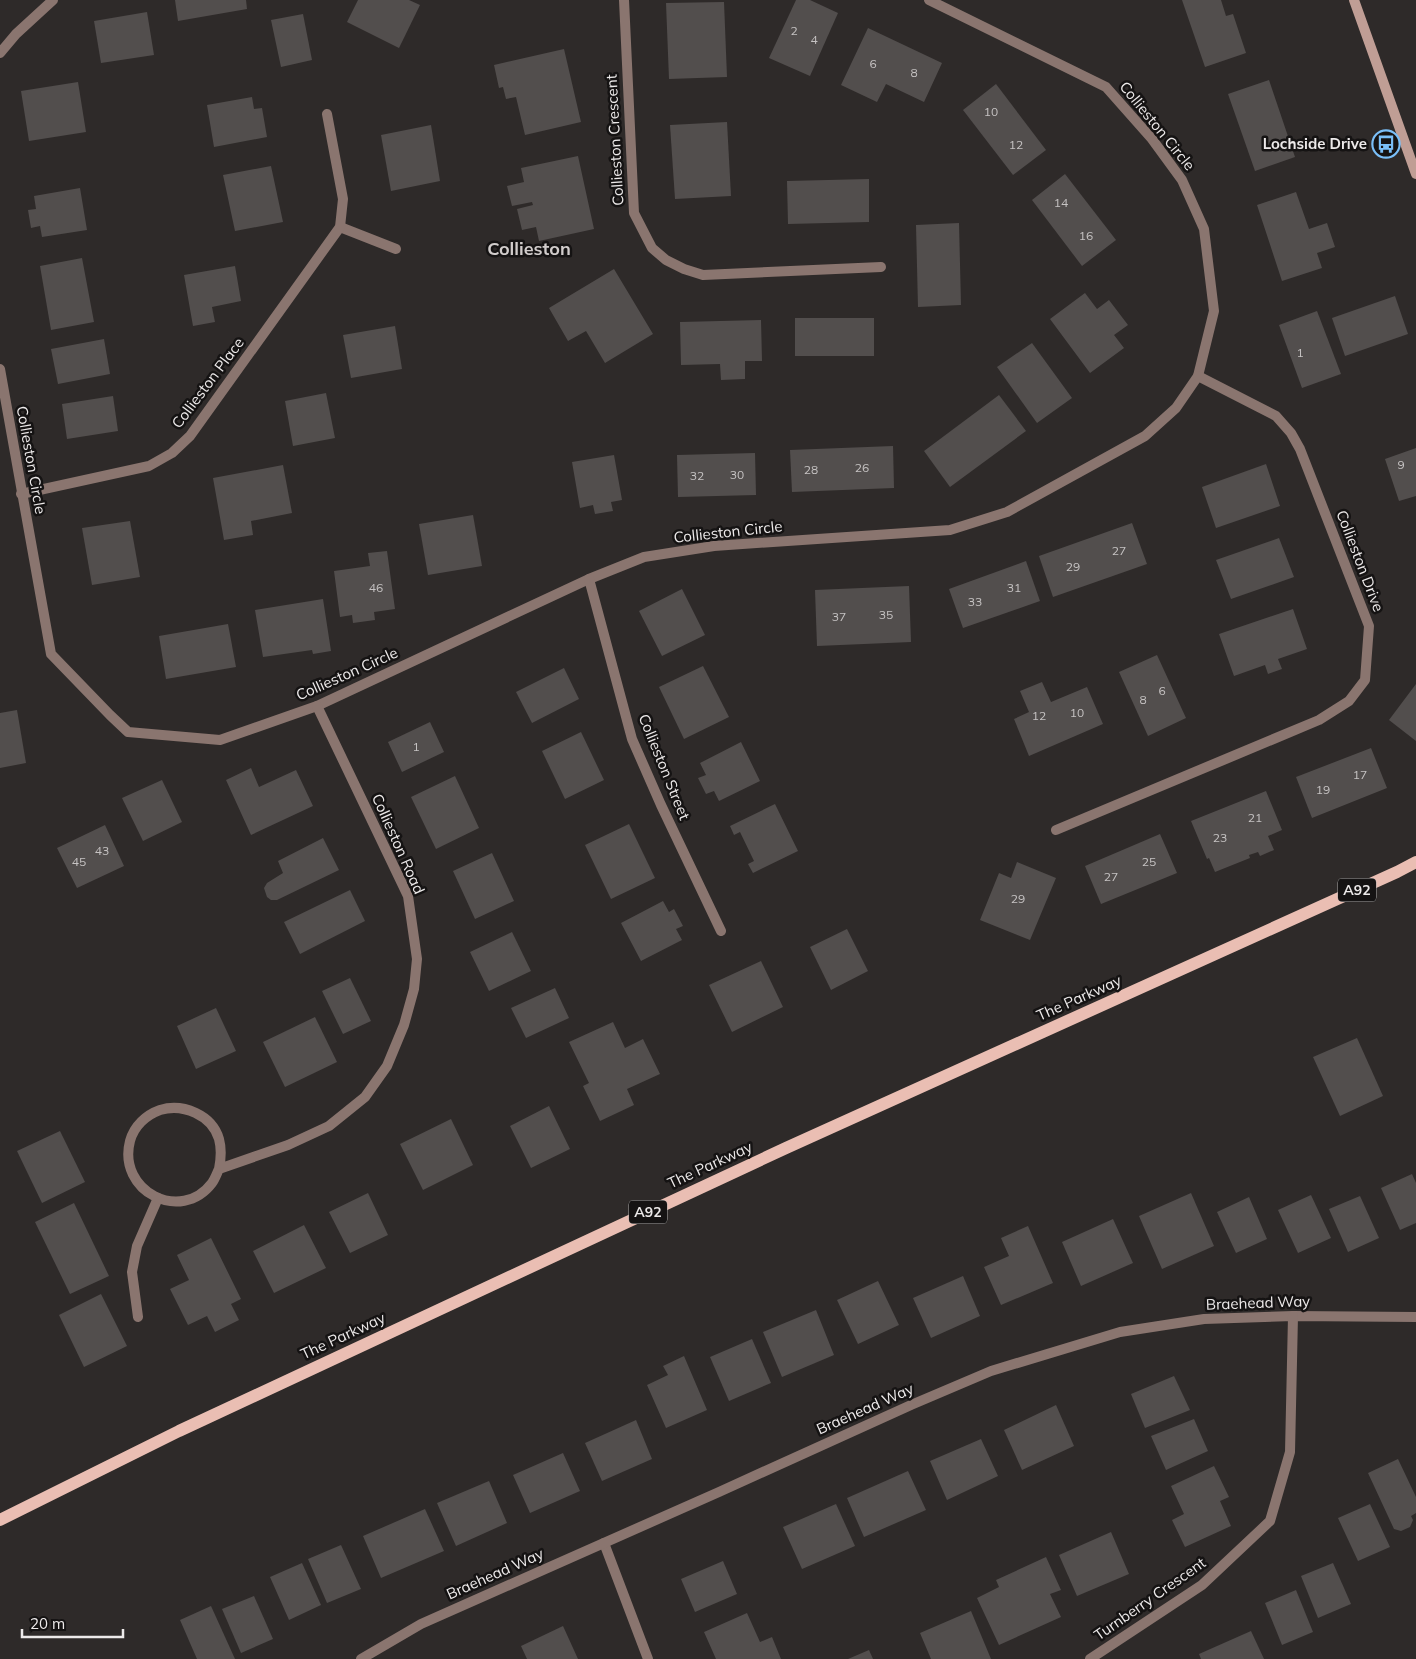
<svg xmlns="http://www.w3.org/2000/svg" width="1416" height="1659" viewBox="0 0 1416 1659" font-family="Mulish,sans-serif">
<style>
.building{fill:#524e4d}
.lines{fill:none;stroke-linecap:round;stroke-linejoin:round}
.service{stroke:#8a756f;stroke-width:10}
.minor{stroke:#8a756f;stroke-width:10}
.secondary{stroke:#c09e95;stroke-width:10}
.primary{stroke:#eabeb3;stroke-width:12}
.labels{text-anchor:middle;stroke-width:5;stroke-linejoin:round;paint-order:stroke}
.number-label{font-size:12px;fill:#c6c3c3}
.shield{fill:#151313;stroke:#acaaaa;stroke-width:1}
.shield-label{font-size:14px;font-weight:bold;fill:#edeaea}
.street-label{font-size:15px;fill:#edeaea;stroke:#151313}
.poi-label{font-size:15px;font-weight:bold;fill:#edeaea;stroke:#151313;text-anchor:end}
.quarter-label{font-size:18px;font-weight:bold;fill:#d1cccb;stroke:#151313}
</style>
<rect width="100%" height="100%" fill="#2e2a29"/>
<g class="building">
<path d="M 175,0 L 246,0 L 247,9 L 178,21 Z"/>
<path d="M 358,0 L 409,0 L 420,5 L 399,48 L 347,22 Z"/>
<path d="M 796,0 L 810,0 L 838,13 L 810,76 L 769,58 Z"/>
<path d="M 1182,0 L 1221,0 L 1226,16 L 1233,14 L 1246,53 L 1205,67 Z"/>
<path d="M 724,2 L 727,77 L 669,79 L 666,3 Z"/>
<path d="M 147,12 L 154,55 L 101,63 L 94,21 Z"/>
<path d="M 303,14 L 312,60 L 281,67 L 271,20 Z"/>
<path d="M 868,28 L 942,63 L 924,102 L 886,84 L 877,102 L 841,85 Z"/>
<path d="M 564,49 L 581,122 L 525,135 L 516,97 L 506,99 L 503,87 L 499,88 L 494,65 Z"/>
<path d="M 1269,80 L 1295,157 L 1255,171 L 1228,94 Z"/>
<path d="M 78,82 L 86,132 L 29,141 L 21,91 Z"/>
<path d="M 996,84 L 1046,150 L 1013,175 L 963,110 Z"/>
<path d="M 252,97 L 254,109 L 262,108 L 267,137 L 214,147 L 207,105 Z"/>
<path d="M 727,122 L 731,196 L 675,199 L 670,125 Z"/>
<path d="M 431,125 L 440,181 L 391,191 L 381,135 Z"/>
<path d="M 578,156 L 594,229 L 539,241 L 536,227 L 522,230 L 517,209 L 533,205 L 532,202 L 512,206 L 507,186 L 524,182 L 521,168 Z"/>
<path d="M 271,166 L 283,222 L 235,231 L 223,175 Z"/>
<path d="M 1065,174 L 1116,240 L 1082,266 L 1032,200 Z"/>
<path d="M 869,179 L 869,222 L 788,224 L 787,181 Z"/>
<path d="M 80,188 L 87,230 L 42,237 L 40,226 L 31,228 L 28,210 L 36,209 L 34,196 Z"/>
<path d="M 1296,192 L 1309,229 L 1327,223 L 1335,247 L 1317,253 L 1322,268 L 1282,281 L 1257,205 Z"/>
<path d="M 959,223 L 961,305 L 918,307 L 916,225 Z"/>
<path d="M 82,258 L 94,322 L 51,330 L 40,266 Z"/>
<path d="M 235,266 L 241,301 L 212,307 L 215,322 L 193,326 L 184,275 Z"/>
<path d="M 614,269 L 653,334 L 605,363 L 586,331 L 568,341 L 549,308 Z"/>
<path d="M 1085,293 L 1097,309 L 1109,300 L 1128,325 L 1114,335 L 1124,348 L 1090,373 L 1050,319 Z"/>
<path d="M 1395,296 L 1408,334 L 1345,356 L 1332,318 Z"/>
<path d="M 1317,311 L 1341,374 L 1302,388 L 1279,325 Z"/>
<rect x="795" y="318" width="79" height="38"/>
<path d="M 761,320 L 762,361 L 745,361 L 745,379 L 721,380 L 720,364 L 681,365 L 680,322 Z"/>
<path d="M 395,326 L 402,369 L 351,378 L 343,335 Z"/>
<path d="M 104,339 L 110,374 L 58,384 L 51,349 Z"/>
<path d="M 1032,343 L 1072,398 L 1037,423 L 997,367 Z"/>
<path d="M 326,393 L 335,438 L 293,446 L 285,401 Z"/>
<path d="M 999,395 L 1026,431 L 950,487 L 924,451 Z"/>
<path d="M 113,396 L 118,431 L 67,439 L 62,404 Z"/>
<path d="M 893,446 L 894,488 L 792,492 L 790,450 Z"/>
<path d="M 1416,448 L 1416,496 L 1399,501 L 1385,459 Z"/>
<path d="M 755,453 L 756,495 L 678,497 L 677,455 Z"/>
<path d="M 614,455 L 622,500 L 611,502 L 613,511 L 595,514 L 593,505 L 580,508 L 572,462 Z"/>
<path d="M 1266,464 L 1280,506 L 1216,528 L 1202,487 Z"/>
<path d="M 283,465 L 292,513 L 251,521 L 253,535 L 224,540 L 213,478 Z"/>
<path d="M 473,515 L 482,566 L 428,575 L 419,524 Z"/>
<path d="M 130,521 L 140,577 L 92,585 L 82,528 Z"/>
<path d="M 1132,523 L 1147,564 L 1053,597 L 1039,556 Z"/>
<path d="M 1279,538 L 1294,577 L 1231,599 L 1216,560 Z"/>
<path d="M 387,551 L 395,609 L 374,612 L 375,620 L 353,623 L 352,615 L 340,617 L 334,571 L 370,566 L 368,553 Z"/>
<path d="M 1026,561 L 1040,601 L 963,628 L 949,589 Z"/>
<path d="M 909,586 L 911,642 L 817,646 L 815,590 Z"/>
<path d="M 682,589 L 705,635 L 662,656 L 639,611 Z"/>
<path d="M 323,599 L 331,651 L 313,654 L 312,650 L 263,657 L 255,610 Z"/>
<path d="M 1293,609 L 1307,649 L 1278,659 L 1282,669 L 1268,674 L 1265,665 L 1234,676 L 1219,634 Z"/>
<path d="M 228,624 L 236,667 L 166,679 L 159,636 Z"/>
<path d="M 1157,655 L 1186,718 L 1148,736 L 1119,672 Z"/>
<path d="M 703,666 L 729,717 L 684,739 L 659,687 Z"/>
<path d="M 564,668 L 579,699 L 532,723 L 516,692 Z"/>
<path d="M 1042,682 L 1051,702 L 1087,687 L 1103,724 L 1029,756 L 1014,719 L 1029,712 L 1020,691 Z"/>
<path d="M 1416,684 L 1416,741 L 1389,720 Z"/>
<path d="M 17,710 L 26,763 L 0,768 L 0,713 Z"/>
<path d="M 430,722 L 444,752 L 402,772 L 388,742 Z"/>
<path d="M 581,732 L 604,780 L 565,799 L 542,751 Z"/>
<path d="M 741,742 L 760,781 L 719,801 L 714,791 L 706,794 L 698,778 L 706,775 L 700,763 Z"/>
<path d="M 1371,748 L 1387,788 L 1312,818 L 1296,777 Z"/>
<path d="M 251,768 L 259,787 L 296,770 L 313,806 L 251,835 L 226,780 Z"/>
<path d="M 455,776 L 479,828 L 436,849 L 411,797 Z"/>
<path d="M 162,780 L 182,822 L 143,841 L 122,798 Z"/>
<path d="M 1266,791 L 1282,830 L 1268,836 L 1274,850 L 1260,856 L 1258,852 L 1249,855 L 1250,858 L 1215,872 L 1209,858 L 1207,859 L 1191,821 Z"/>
<path d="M 775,804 L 798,851 L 753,873 L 748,864 L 754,861 L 740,832 L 734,835 L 730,826 Z"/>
<path d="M 629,824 L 655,878 L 611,899 L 585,845 Z"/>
<path d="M 105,825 L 124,866 L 77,888 L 57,848 Z"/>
<path d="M 1160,834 L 1177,873 L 1101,904 L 1085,866 Z"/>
<path d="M 323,838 L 339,870 L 277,900 L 271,900 L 267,897 L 264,888 L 267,883 L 283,873 L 278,861 Z"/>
<path d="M 492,853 L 514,901 L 475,919 L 453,871 Z"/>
<path d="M 1017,862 L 1056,878 L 1030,940 L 980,920 L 999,873 L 1011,878 Z"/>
<path d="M 350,890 L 365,921 L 300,954 L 284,922 Z"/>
<path d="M 663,901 L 669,912 L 674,909 L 683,926 L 676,929 L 682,940 L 641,961 L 621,923 Z"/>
<path d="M 847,929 L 868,971 L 831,990 L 810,947 Z"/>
<path d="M 512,932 L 531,971 L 489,991 L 470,952 Z"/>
<path d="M 761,961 L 783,1007 L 732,1032 L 709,985 Z"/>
<path d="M 350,978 L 371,1021 L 343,1034 L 322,991 Z"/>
<path d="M 555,988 L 569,1018 L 526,1038 L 511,1008 Z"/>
<path d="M 216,1008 L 236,1051 L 196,1069 L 177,1026 Z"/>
<path d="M 315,1017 L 337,1062 L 285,1087 L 263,1042 Z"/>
<path d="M 613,1022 L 625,1048 L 643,1039 L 660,1074 L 627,1089 L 634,1105 L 600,1121 L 583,1086 L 589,1083 L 569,1042 Z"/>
<path d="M 1357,1038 L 1383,1096 L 1340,1116 L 1313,1057 Z"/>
<path d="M 549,1106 L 570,1149 L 531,1168 L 510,1126 Z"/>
<path d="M 451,1119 L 473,1165 L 423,1190 L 400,1144 Z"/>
<path d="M 60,1131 L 85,1182 L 42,1203 L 17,1151 Z"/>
<path d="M 1412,1174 L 1416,1183 L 1416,1223 L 1400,1230 L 1381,1188 Z"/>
<path d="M 368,1193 L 388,1235 L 350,1253 L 329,1212 Z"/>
<path d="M 1191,1193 L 1214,1246 L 1162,1269 L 1139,1216 Z"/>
<path d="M 1311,1195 L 1331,1238 L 1298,1253 L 1278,1210 Z"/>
<path d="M 1360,1196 L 1379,1238 L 1348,1252 L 1329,1209 Z"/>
<path d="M 1249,1197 L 1267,1239 L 1236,1253 L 1217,1212 Z"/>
<path d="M 74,1203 L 109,1276 L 70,1294 L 35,1222 Z"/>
<path d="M 1113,1219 L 1133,1263 L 1081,1286 L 1062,1242 Z"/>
<path d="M 304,1225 L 326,1268 L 274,1293 L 253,1251 Z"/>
<path d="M 1028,1226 L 1053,1283 L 1001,1305 L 984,1267 L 1009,1256 L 1001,1238 Z"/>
<path d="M 211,1238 L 241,1299 L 231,1304 L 239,1320 L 215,1332 L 207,1316 L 188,1325 L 170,1289 L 189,1280 L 177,1255 Z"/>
<path d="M 963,1276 L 980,1316 L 931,1338 L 913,1298 Z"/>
<path d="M 878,1281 L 899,1325 L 858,1344 L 837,1300 Z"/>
<path d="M 101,1294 L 127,1346 L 84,1367 L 59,1315 Z"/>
<path d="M 816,1310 L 834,1355 L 782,1377 L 763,1332 Z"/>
<path d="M 752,1339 L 771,1383 L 729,1401 L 710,1357 Z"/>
<path d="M 684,1356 L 707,1410 L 666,1428 L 647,1385 L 668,1375 L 663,1366 Z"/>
<path d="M 1174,1376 L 1190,1410 L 1145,1428 L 1131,1394 Z"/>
<path d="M 1056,1405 L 1074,1446 L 1022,1470 L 1004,1430 Z"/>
<path d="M 1194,1419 L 1208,1451 L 1166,1470 L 1151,1436 Z"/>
<path d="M 636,1420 L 652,1459 L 602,1481 L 585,1443 Z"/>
<path d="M 981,1439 L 998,1476 L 947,1500 L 930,1461 Z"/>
<path d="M 563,1453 L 580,1491 L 530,1513 L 513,1475 Z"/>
<path d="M 1398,1459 L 1416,1497 L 1416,1513 L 1411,1516 L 1413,1520 L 1410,1527 L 1401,1531 L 1394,1529 L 1368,1473 Z"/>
<path d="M 1214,1466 L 1229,1497 L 1220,1501 L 1231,1526 L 1185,1547 L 1172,1520 L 1184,1514 L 1171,1486 Z"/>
<path d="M 908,1471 L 926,1510 L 864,1537 L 847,1498 Z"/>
<path d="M 489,1481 L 507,1523 L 456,1546 L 437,1503 Z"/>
<path d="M 836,1504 L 855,1546 L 802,1569 L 783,1527 Z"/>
<path d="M 1370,1504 L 1390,1547 L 1358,1561 L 1338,1518 Z"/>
<path d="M 425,1509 L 444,1551 L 381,1578 L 363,1536 Z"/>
<path d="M 1111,1532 L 1129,1574 L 1077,1596 L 1059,1555 Z"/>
<path d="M 341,1545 L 361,1589 L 327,1603 L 308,1559 Z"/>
<path d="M 1046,1557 L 1061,1590 L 1050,1594 L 1061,1617 L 999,1645 L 977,1598 L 999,1587 L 996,1580 Z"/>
<path d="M 723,1561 L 737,1594 L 695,1612 L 681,1579 Z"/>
<path d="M 302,1563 L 321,1605 L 289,1620 L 270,1577 Z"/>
<path d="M 1333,1563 L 1351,1604 L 1318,1618 L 1301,1576 Z"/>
<path d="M 1296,1590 L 1313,1632 L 1282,1645 L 1265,1603 Z"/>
<path d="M 254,1596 L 273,1639 L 241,1653 L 222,1609 Z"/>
<path d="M 211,1606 L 235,1659 L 197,1659 L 180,1620 Z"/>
<path d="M 971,1611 L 991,1659 L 931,1659 L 920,1633 Z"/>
<path d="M 747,1613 L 760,1642 L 772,1637 L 781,1659 L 716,1659 L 704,1632 Z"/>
<path d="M 563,1626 L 578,1659 L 527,1659 L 521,1646 Z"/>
<path d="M 1251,1631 L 1264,1659 L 1201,1659 L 1199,1654 Z"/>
<path d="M 869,1650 L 873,1659 L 848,1659 Z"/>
</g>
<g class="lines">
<path class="service" d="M 138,1317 L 132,1272 L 137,1246 L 158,1198"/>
<g class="minor">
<path d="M 624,0 L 634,213 L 652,248 L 666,260 L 684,269 L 703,275 L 881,267"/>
<path d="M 0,53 L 16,34 L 53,0"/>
<path d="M 340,227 L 396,249"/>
<path d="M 0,369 L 51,654 L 110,715 L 128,732 L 220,740 L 317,706 L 589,579 L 644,557 L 714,546 L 950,530 L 1007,512 L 1145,436 L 1176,408 L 1198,376 L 1214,311 L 1204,229 L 1182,180 L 1152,139 L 1106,87 L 929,0"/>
<path d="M 21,494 L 149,466 L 172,453 L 190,436 L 340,227 L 343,199 L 327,114"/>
<path d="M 589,579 L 632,739 L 661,805 L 721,931"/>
<path d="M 1056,830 L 1319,720 L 1349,701 L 1365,680 L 1369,626 L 1300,449 L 1291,433 L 1276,416 L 1198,376"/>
<path d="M 219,1169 C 221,1159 222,1150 219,1139 C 212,1115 183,1103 160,1110 C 146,1115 134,1126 130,1141 C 117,1191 181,1224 212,1183 C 215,1179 217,1173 219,1169 L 288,1145 L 329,1126 L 365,1097 L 387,1066 L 404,1025 L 414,989 L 417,959 L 408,896 L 317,706"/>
<path d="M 604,1543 L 648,1659"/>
<path d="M 361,1659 L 421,1624 L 719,1492 L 911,1405 L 991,1371 L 1120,1332 L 1204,1319 L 1293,1316 L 1416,1317"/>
<path d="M 1090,1659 L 1202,1585 L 1270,1521 L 1290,1452 L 1293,1316"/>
</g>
<path class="secondary" d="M 1354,0 L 1416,174"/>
<path class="primary" d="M 0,1520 L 179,1431 L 786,1148 L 1397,872 L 1416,862"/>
</g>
<defs>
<g id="bus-ring" transform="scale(1.4375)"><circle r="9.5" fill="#151313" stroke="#7abff8" stroke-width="1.5"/><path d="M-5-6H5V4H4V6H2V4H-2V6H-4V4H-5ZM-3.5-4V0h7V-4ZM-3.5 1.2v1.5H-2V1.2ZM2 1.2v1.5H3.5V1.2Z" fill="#7abff8"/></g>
</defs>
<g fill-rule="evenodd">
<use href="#bus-ring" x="1386" y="144"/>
</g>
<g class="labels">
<g class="number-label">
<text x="794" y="35">2</text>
<text x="814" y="44">4</text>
<text x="873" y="68">6</text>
<text x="914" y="77">8</text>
<text x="991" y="116">10</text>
<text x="1016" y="149">12</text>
<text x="1061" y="207">14</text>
<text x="1086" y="240">16</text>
<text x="1300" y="357">1</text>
<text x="1401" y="469">9</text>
<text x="862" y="472">26</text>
<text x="811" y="474">28</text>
<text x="737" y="479">30</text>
<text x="697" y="480">32</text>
<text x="1119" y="555">27</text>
<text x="1073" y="571">29</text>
<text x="376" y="592">46</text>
<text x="1014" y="592">31</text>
<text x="975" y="606">33</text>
<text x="886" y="619">35</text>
<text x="839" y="621">37</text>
<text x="1162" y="695">6</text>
<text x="1143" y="704">8</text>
<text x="1077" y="717">10</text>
<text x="1039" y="720">12</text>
<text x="416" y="751">1</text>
<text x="1360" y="779">17</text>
<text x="1323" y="794">19</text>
<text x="1255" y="822">21</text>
<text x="1220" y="842">23</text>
<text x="102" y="855">43</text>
<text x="79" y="866">45</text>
<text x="1149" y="866">25</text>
<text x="1111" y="881">27</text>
<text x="1018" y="903">29</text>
</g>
<g class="shield">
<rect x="1338" y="878.5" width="38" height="23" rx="4"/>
<rect x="629" y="1200.5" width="38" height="23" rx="4"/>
</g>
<g class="shield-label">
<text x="1357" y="895">A92</text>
<text x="648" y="1217">A92</text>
</g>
<g class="street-label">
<text transform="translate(1157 126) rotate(51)" y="5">Collieston Circle</text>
<text transform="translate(615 140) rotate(-93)" y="5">Collieston Crescent</text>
<text transform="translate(208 383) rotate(-53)" y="5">Collieston Place</text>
<text transform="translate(31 460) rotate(80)" y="5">Collieston Circle</text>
<text transform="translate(728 532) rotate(-6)" y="5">Collieston Circle</text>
<text transform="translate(1360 561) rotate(69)" y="5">Collieston Drive</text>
<text transform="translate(347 674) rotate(-24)" y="5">Collieston Circle</text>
<text transform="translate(664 767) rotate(68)" y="5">Collieston Street</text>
<text transform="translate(398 844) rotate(66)" y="5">Collieston Road</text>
<text transform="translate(1079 998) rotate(-24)" y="5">The Parkway</text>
<text transform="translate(710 1165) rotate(-25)" y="5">The Parkway</text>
<text transform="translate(1258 1303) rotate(-2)" y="5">Braehead Way</text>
<text transform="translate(343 1336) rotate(-25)" y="5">The Parkway</text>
<text transform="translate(865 1409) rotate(-24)" y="5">Braehead Way</text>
<text transform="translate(495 1574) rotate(-24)" y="5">Braehead Way</text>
<text transform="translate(1150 1599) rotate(-35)" y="5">Turnberry Crescent</text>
</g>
<g class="poi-label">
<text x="1367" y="149">Lochside Drive</text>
</g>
<g class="quarter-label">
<text x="529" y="255">Collieston</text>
</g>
</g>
<path d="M22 1629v8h101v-8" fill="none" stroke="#edeaea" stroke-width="2.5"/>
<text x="30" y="1629" font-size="15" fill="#edeaea" stroke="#151313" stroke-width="4" paint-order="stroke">20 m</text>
</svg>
